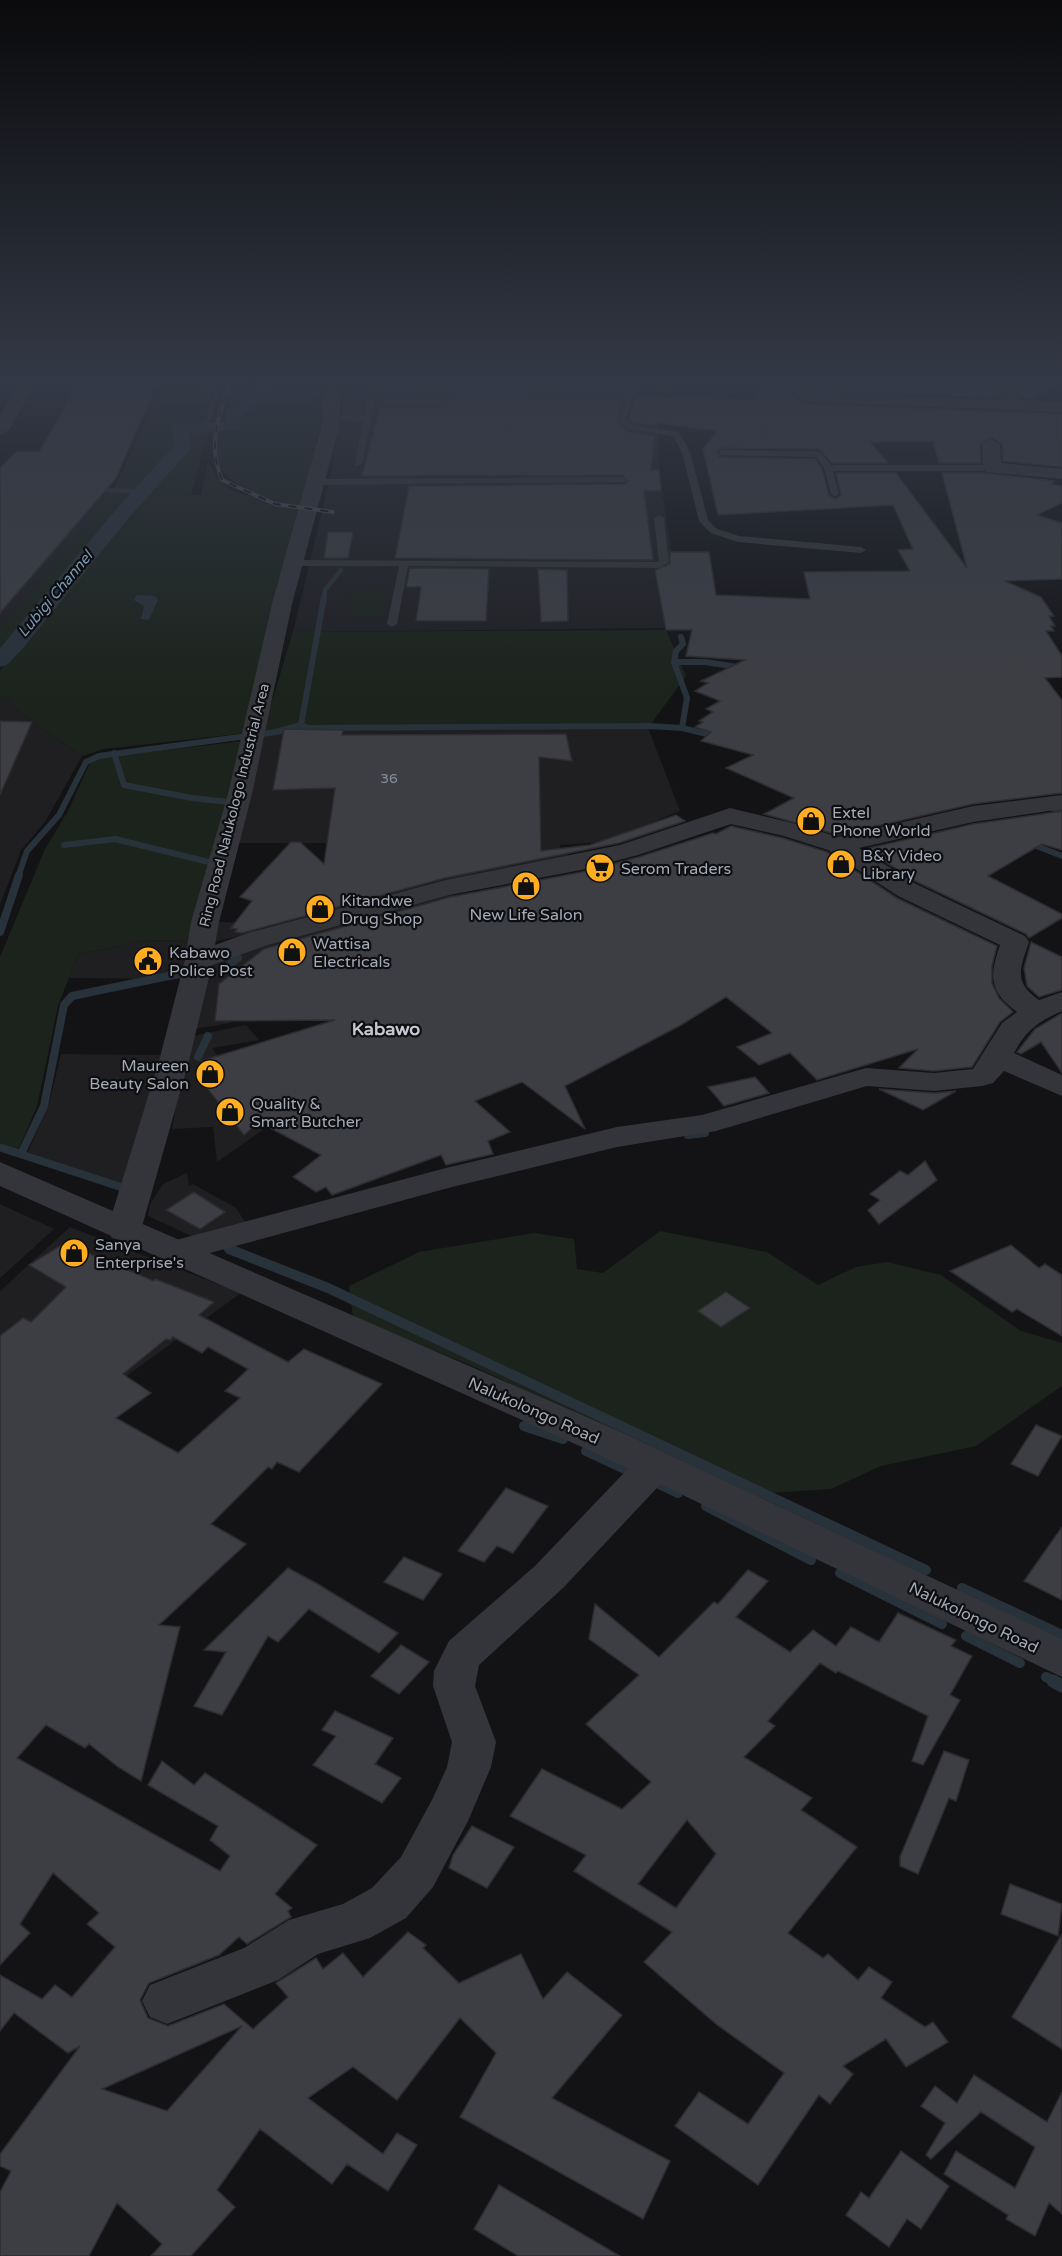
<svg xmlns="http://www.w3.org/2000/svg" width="1062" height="2256" viewBox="0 0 1062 2256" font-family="'Varela Round',sans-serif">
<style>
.built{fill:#1f1f22}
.green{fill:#1b231c}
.water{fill:#28323a}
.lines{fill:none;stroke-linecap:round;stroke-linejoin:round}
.stream-far4{stroke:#28323a;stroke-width:4.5}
.stream-far3{stroke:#28323a;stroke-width:6}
.stream-far2{stroke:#28323a;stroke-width:8}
.stream-far1{stroke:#28323a;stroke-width:10}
.stream{stroke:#28323a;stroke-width:13}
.canal{fill:#28323a;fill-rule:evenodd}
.building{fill:#3c3e43;stroke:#2d2d31;stroke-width:1.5;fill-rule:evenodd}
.service{fill:#34353a;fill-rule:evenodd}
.minor{fill:#34353a;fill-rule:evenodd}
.tertiary{fill:#34353a;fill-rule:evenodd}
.rail-casing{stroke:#46494f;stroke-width:4}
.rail{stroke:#0e0e10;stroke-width:2;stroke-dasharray:8;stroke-linecap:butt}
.labels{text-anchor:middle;stroke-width:4.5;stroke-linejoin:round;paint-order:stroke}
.number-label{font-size:14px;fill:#898f9a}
.far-street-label{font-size:14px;fill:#a3aab7;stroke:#0e0e10}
.far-water-label{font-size:15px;font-style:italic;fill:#779ab5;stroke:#0e0e10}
.poi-label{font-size:16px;fill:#a3aab7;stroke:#0e0e10;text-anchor:start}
.street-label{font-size:16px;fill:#a3aab7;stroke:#0e0e10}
.neighbourhood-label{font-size:18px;font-weight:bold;fill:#c5c9d2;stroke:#0e0e10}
</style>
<rect width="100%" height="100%" fill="#131315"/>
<g class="built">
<path d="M 347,379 L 662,379 L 659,409 L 659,470 L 683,628 L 293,632 L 331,474 Z"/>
<path d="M 0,492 L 110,492 L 54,567 L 0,630 Z"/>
<path d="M 0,697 L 11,699 L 17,710 L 82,756 L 45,822 L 21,850 L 0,905 Z"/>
<path d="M 648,728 L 680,811 L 604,842 L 559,845 L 573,861 L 213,942 L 219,922 L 251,923 L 304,909 L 343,843 L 238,843 L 263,731 Z"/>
<path d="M 446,891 L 477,907 L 229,1006 L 231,1023 L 188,1030 L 209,965 L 242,951 Z"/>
<path d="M 194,940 L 185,979 L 69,978 L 78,954 L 122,946 L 126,941 Z"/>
<path d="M 246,1025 L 259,1040 L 212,1048 L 267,1127 L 217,1162 L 213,1127 L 172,1129 L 188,1037 Z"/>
<path d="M 61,1054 L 163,1055 L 124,1185 L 28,1152 L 49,1104 Z"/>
<path d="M 187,1173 L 189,1186 L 193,1184 L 236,1208 L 249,1228 L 198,1239 L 148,1216 L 150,1204 L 163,1184 Z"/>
<path d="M 0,1204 L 54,1229 L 0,1278 Z"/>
<path d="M 70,1227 L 241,1293 L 67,1419 L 0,1395 L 0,1291 Z"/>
</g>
<g class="green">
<path d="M 166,379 L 220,379 L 216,388 L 193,388 L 212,389 L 207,418 L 198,427 L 176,428 L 178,447 L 139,488 L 114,488 Z"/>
<path d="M 235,379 L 276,379 L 232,411 L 229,425 L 221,424 Z"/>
<path d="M 285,379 L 317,379 L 323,387 L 323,398 L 267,396 Z"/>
<path d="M 261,398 L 323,401 L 321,422 L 247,733 L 104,749 L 82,756 L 17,710 L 10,699 L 0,697 L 0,670 C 64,598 119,519 185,448 L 183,430 L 209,429 L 191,495 L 201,495 L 208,462 C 219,483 232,497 257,495 C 224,476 212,473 218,429 L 236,429 L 240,416 Z"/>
<path d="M 110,492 L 136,492 L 43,606 L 0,654 L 0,629 L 54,567 Z"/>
<path d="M 378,589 L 388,594 L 384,616 L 353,617 L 347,609 L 352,592 Z"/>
<path d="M 666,630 L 686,676 L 648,728 L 263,731 L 293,632 Z"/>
<path d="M 243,741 L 194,940 L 127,941 L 122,946 L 78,954 L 58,1006 L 37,1106 L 15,1157 L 0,1151 L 0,957 L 45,849 L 68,811 L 89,765 L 99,758 Z"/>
<path d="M 660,1231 L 767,1252 L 818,1285 L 856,1267 L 887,1262 L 941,1275 L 1021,1331 L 1062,1343 L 1062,1386 L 976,1446 L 881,1466 L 831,1489 L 753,1494 L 472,1366 L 353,1317 L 349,1286 L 419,1252 L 534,1233 L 574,1239 L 577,1269 L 603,1273 Z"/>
</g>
<path class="water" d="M 137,595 L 155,596 L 158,600 L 149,620 L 141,619 L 144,606 L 134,600 Z"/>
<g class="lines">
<g class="stream-far4">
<path d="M 146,386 L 216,388"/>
<path d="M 41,390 L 85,388"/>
<path d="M 254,398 L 311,399"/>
<path d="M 385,401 L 457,403"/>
<path d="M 696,401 L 733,391"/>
<path d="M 201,428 L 209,416 L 221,379"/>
<path d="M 96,490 L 142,491"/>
<path d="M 324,598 L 325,590 L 341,570"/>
</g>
<g class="stream-far3">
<path d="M 674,662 L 676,651 L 683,644 L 681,637"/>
<path d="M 301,725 L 308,728 L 650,726 L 682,728 L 720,737"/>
<path d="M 682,728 L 687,698 L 674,662 L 705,662 L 744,668"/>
<path d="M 114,753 L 124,785 L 192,798 L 228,802"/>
<path d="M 1062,804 L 1053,805 L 1052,808 L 1062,812"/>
<path d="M 1029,843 L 1062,856"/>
<path d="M 64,845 L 115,839 L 213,863 L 212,867"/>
<path d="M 18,877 L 27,851 L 59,815 L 86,762 L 99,756 L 276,732 L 301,725 L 324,597"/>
</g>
<g class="stream-far2">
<path d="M 0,932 L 19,875"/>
<path d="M 229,965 L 238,958"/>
<path d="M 198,1057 L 208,1036"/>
<path d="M 688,1135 L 705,1133"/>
<path d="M 2,1148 L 130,1190"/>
<path d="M 21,1154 L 44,1106 L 64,1005 L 72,996 L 183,973"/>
</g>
<g class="stream-far1">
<path d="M 229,1249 L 328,1288 L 926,1570"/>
<path d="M 524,1426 L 563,1439"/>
<path d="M 586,1451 L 627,1470"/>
<path d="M 653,1481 L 678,1493"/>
<path d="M 706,1506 L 811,1560"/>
<path d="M 840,1573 L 942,1624"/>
<path d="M 962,1588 L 1062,1635"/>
<path d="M 966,1636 L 1020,1663"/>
<path d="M 1046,1677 L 1056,1682"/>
</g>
<path class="stream" d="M 1053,1681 L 1062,1686"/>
<path class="canal" d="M 271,379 L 289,379 L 241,416 L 239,430 L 188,433 L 191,447 L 189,451 L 132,514 L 23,648 L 7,665 L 0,667 L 0,648 L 119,506 L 174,446 L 171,428 L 173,425 L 225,422 L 227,411 Z"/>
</g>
<g class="building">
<path d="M 81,379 L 159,379 L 116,478 L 0,613 L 0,468 L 17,451 L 39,452 Z"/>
<path d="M 455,379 L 480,379 L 479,388 L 452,387 Z"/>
<path d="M 802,379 L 911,379 L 914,382 L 992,379 L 1000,398 L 815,390 Z"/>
<path d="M 1012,379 L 1026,379 L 1053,384 L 1034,398 L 1021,398 Z"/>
<path d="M 759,380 L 780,380 L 801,403 L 809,404 L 1062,414 L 1062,467 L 1003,461 L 1002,444 L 992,437 L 980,444 L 981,463 L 939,463 L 933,441 L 870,442 L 888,463 L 832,463 L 819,449 L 722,448 L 717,451 L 719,457 L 815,459 L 822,469 L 829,495 L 835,499 L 841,495 L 836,473 L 896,473 L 967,568 L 942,473 L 984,473 L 1055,481 L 1052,484 L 1062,486 L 1062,503 L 1037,515 L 1062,523 L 1062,579 L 1005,581 L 1041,597 L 1054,616 L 1049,616 L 1055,626 L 1051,626 L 1054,631 L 1046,631 L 1062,656 L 1062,677 L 1045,678 L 1062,700 L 1062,793 L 973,804 L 838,835 L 764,814 L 794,798 L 726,768 L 753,755 L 701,741 L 711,732 L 695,727 L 703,722 L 699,721 L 713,712 L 706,709 L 720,701 L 695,691 L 708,683 L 701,681 L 745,660 L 686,656 L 692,630 L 666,630 L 655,570 L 670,564 L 670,552 L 709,552 L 716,595 L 810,599 L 804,572 L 910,571 L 898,550 L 913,549 L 893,505 L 718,515 L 703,449 L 717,431 L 657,423 L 656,426 L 634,423 L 629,418 L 636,396 L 756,400 Z"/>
<path d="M 450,396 L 622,399 L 618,424 L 628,431 L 655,436 L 651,470 L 659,470 L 661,491 L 644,491 L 653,560 L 395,558 L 409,486 L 625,484 L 628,481 L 622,475 L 362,476 L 380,407 L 447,407 Z"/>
<path d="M 328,532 L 353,532 L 348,558 L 324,558 Z"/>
<path d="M 410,568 L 489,569 L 486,621 L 416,621 L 421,587 L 406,587 Z"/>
<path d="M 538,569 L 567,570 L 568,621 L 541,622 Z"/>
<path d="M 0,721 L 32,722 L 0,795 Z"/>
<path d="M 284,729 L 343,730 L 342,735 L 566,734 L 572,761 L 539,757 L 541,851 L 590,845 L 676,815 L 685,821 L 619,843 L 445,878 L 242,933 L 235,932 L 237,929 L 231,928 L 252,901 L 240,897 L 291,842 L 300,842 L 324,864 L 335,788 L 273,790 Z"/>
<path d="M 1062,811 L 1062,850 L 1042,844 L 988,876 L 1062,914 L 1062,918 L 1029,938 L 1026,934 L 917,882 L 865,849 L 973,824 Z"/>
<path d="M 731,826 L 783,838 L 827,852 L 897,898 L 997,946 L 992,966 L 992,983 L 999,998 L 1013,1012 L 1000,1022 L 972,1067 L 934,1071 L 899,1068 L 918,1049 L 817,1080 L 790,1053 L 759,1065 L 737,1047 L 772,1033 L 726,997 L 681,1025 L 565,1086 L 585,1129 L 522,1082 L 475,1101 L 510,1132 L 488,1141 L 493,1154 L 446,1165 L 441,1155 L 332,1195 L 326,1187 L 316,1192 L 293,1177 L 321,1155 L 259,1122 L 244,1135 L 196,1074 L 207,1070 L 201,1061 L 335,1020 L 215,1021 L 219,984 L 264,949 L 450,897 L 582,872 L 639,857 L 713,833 L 716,834 Z"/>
<path d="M 1031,942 L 1062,957 L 1062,990 L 1039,997 L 1027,986 L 1024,968 Z"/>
<path d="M 1062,1013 L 1062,1073 L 1041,1042 L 1021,1054 L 1017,1052 L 1035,1029 Z"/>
<path d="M 755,1077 L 769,1093 L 724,1106 L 708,1087 Z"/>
<path d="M 879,1089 L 934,1093 L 956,1091 L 923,1110 Z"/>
<path d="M 925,1161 L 937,1180 L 879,1224 L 868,1210 L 880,1200 L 870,1194 L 900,1171 L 908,1175 Z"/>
<path d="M 194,1192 L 225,1212 L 200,1229 L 166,1210 Z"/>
<path d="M 68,1241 L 83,1251 L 154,1281 L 155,1279 L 214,1302 L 199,1315 L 288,1362 L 304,1349 L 382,1384 L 299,1472 L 277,1462 L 272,1469 L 268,1467 L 211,1524 L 246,1544 L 159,1625 L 180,1627 L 141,1781 L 118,1767 L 89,1744 L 85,1748 L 46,1725 L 17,1758 L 220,1871 L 230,1856 L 210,1840 L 218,1826 L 148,1785 L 162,1761 L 194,1785 L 205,1773 L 317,1845 L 275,1894 L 292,1908 L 288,1911 L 291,1917 L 247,1944 L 239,1937 L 219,1955 L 149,1983 L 140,2000 L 148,2018 L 168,2026 L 224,2004 L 253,2029 L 288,1997 L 276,1983 L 316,1958 L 323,1969 L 343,1953 L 363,1977 L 408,1932 L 426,1945 L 423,1948 L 459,1983 L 521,1954 L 543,1999 L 567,1972 L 622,2015 L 552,2098 L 670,2161 L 643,2219 L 460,2117 L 496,2053 L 460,2018 L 397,2100 L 353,2067 L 308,2098 L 383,2154 L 397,2133 L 417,2145 L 388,2191 L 347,2164 L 332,2184 L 260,2129 L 217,2190 L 235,2207 L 191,2256 L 151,2256 L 162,2244 L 117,2203 L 89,2256 L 0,2256 L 0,2192 L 11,2171 L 0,2166 L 0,2154 L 80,2046 L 68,2053 L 14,2013 L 0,2031 L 0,1975 L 42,1999 L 55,1985 L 72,1997 L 115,1947 L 87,1924 L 99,1913 L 53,1873 L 20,1924 L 30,1933 L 0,1965 L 0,1336 L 23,1318 L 31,1322 L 66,1287 L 29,1265 ZM 173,1337 L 202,1353 L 208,1347 L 248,1369 L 225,1391 L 240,1398 L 178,1453 L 116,1418 L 151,1393 L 123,1374 L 166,1339 L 170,1340 ZM 242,2026 L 167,2111 L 102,2089 Z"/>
<path d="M 1011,1245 L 1039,1268 L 1045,1264 L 1062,1275 L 1062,1336 L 1017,1309 L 1012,1312 L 950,1271 Z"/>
<path d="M 726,1292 L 750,1308 L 721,1327 L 698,1311 Z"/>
<path d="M 1036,1425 L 1062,1436 L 1038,1476 L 1011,1464 Z"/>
<path d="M 506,1488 L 548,1506 L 513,1553 L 497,1546 L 484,1562 L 458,1551 Z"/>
<path d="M 1062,1527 L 1062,1600 L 1024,1581 Z"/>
<path d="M 404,1557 L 442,1574 L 423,1600 L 384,1582 Z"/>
<path d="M 288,1568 L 316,1583 L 398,1633 L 379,1653 L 309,1609 L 278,1642 L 268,1636 L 222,1715 L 194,1706 L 226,1652 L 204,1650 Z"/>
<path d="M 748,1570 L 768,1581 L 736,1617 L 790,1652 L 813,1630 L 836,1646 L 851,1627 L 879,1642 L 898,1613 L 956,1640 L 951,1646 L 972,1656 L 950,1695 L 960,1700 L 923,1765 L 912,1761 L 928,1716 L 838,1671 L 836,1673 L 820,1663 L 768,1721 L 775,1726 L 744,1757 L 812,1798 L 801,1810 L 857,1847 L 788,1933 L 823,1958 L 828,1954 L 858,1980 L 869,1967 L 892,1982 L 881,1998 L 925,2027 L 933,2022 L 948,2042 L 906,2067 L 886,2039 L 843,2066 L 853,2074 L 830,2104 L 819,2095 L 758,2185 L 675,2126 L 699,2092 L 748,2124 L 784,2073 L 716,2024 L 644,1962 L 672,1932 L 574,1871 L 586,1855 L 510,1816 L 542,1769 L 622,1809 L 651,1782 L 586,1724 L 639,1675 L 589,1639 L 595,1604 L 659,1657 L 714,1602 L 718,1604 ZM 687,1820 L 716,1854 L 676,1908 L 638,1884 Z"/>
<path d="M 401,1645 L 429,1662 L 399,1694 L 371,1676 Z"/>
<path d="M 335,1711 L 393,1738 L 375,1764 L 401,1778 L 382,1803 L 313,1765 L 336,1736 L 322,1730 Z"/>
<path d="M 944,1751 L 969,1760 L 956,1801 L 949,1798 L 918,1874 L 900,1866 L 900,1857 Z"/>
<path d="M 472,1826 L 514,1847 L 487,1888 L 449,1868 L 453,1855 Z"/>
<path d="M 1010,1884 L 1062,1904 L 1058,1936 L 1001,1914 Z"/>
<path d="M 1062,1934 L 1062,2049 L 1012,2017 Z"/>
<path d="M 974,2075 L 1047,2122 L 1062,2092 L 1062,2214 L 1049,2203 L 1035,2236 L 1006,2219 L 1008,2215 L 944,2174 L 956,2151 L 1015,2188 L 1035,2147 L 981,2112 L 931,2159 L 926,2155 L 945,2123 L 921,2106 L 935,2086 L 957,2103 Z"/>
<path d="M 901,2151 L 949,2186 L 921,2229 L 907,2219 L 889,2247 L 846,2215 L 861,2192 L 869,2198 Z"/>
<path d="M 499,2185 L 620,2256 L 518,2256 L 474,2229 Z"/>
</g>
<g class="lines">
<g class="service">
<path d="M 334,379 L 380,379 L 378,388 L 627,393 L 631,379 L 639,379 L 626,419 L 633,425 L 679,432 L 690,452 L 708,520 L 717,529 L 739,536 L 861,547 L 866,550 L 861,553 L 738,542 L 711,533 L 699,521 L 682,452 L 673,436 L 628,429 L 619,422 L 625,397 L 376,392 L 362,464 L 355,466 L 363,421 L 332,420 L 328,418 L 332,416 L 364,416 L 371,382 L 335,383 L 331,381 Z"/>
<path d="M 722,450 L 819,451 L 831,465 L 992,465 L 996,468 L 992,471 L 833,471 L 839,494 L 835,497 L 831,494 L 824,468 L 816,457 L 719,455 L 719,451 Z"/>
<path d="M 622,477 L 626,480 L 625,482 L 315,485 L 311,482 L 315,479 Z"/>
<path d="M 659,515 L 664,518 L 669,562 L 659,568 L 408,566 L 397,624 L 392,627 L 387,624 L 399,566 L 293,566 L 288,563 L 293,560 L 657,562 L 659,561 L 654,518 Z"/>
</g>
<g class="minor">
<path d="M 22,379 L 38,379 L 9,430 L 0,435 L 0,416 Z"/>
<path d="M 325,379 L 341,379 L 339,428 L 292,604 L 252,794 L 219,922 L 215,945 L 248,933 L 446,880 L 620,845 L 730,808 L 800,825 L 838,837 L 973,806 L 1062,795 L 1062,809 L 973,822 L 859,848 L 916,884 L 1025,936 L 1029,942 C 1020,969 1013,982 1039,1000 L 1062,992 L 1062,1011 C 1038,1022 1026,1030 1014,1053 L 1062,1075 L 1062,1096 L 1004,1071 L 993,1083 L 982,1086 L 934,1091 L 867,1086 L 716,1131 L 617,1147 L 452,1187 L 173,1263 L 161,1260 L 156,1252 L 161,1244 L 446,1168 L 617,1127 L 702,1115 L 866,1068 L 934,1073 L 973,1069 L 1002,1023 L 1017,1012 C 989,991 989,977 1000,945 L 898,896 L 828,850 L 784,836 L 731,824 L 638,855 L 581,870 L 449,895 L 268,945 L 212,965 L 189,1061 L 141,1230 L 136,1238 L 124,1241 L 112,1238 L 107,1230 L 159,1061 L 185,960 L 191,922 L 228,794 L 272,604 L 321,428 Z"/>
<path d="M 658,379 L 674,379 L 671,394 L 659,394 Z"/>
<path d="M 782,379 L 799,379 L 814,392 L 1003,400 L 994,379 L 1010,379 L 1020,400 L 1062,402 L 1062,412 L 809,402 L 803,401 Z"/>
<path d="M 991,439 L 1000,444 L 1001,463 L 1062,469 L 1062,479 L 986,472 L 983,468 L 982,444 Z"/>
<path d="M 655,1451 L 669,1455 L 674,1465 L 669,1475 L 564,1587 L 479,1665 L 475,1686 L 496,1742 L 491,1767 L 468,1821 L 433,1887 L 406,1918 L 370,1938 L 318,1954 L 278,1980 L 167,2024 L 150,2017 L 142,2001 L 150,1985 L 244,1948 L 289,1920 L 343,1904 L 372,1888 L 401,1857 L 433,1798 L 447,1767 L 452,1742 L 433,1686 L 434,1671 L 449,1641 L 536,1565 L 641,1455 Z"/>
</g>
<path class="tertiary" d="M 0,1162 L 621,1432 L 1062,1639 L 1062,1677 L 593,1452 L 0,1186 Z"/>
<g class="rail-casing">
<g id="rail">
<path d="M 231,379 C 219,414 207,444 222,480 L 275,504 L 333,512"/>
<path d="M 340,379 L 419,386 L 629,390"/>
</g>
</g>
<use href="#rail" class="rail"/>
</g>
<linearGradient id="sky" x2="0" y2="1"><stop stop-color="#0a0a0c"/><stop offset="0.55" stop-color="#333946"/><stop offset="1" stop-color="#333946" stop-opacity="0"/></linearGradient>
<rect width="1062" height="695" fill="url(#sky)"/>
<defs>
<g id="shop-disc" transform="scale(1.5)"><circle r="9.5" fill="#ffae21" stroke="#0e0e10"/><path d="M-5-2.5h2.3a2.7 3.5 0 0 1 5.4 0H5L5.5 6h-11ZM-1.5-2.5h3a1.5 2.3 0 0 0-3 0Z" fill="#111"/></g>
<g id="supermarket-disc" transform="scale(1.5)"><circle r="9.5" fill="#ffae21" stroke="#0e0e10"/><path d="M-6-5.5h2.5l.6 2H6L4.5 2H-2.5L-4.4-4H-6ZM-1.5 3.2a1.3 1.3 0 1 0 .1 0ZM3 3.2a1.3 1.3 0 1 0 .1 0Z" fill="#111"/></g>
<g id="civic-disc" transform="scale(1.5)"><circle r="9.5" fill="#ffae21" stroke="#0e0e10"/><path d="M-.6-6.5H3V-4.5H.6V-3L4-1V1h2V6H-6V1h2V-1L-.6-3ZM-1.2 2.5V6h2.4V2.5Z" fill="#111"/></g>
</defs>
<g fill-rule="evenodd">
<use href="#shop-disc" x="811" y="821"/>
<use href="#shop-disc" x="841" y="864"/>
<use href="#supermarket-disc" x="600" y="868"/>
<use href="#shop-disc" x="526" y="886"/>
<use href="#shop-disc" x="320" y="909"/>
<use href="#shop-disc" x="292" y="952"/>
<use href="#civic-disc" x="148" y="961"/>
<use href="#shop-disc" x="210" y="1074"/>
<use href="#shop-disc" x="230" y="1112"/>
<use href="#shop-disc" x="74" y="1253"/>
</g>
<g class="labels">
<g class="number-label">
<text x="389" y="783">36</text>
</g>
<g class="far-street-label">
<text transform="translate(234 805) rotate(-76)" y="5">Ring Road Nalukologo Industrial Area</text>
</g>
<g class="far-water-label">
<text transform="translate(55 594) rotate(-50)" y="5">Lubigi Channel</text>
</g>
<g class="poi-label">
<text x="832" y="818">Extel<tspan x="832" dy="18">Phone World</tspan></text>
<text x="862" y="861">B&amp;Y Video<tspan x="862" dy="18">Library</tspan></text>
<text x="621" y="874">Serom Traders</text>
<text x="341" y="906">Kitandwe<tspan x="341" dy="18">Drug Shop</tspan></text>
<text x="526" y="920" text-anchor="middle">New Life Salon</text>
<text x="313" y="949">Wattisa<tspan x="313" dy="18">Electricals</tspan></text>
<text x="169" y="958">Kabawo<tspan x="169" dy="18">Police Post</tspan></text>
<text x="189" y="1071" text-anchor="end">Maureen<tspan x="189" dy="18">Beauty Salon</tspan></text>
<text x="251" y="1109">Quality &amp;<tspan x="251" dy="18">Smart Butcher</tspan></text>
<text x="95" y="1250">Sanya<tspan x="95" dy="18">Enterprise's</tspan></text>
</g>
<g class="street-label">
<text transform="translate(534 1410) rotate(24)" y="6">Nalukolongo Road</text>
<text transform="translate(974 1617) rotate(26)" y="6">Nalukolongo Road</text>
</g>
<g class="neighbourhood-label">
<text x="386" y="1035">Kabawo</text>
</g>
</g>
</svg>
